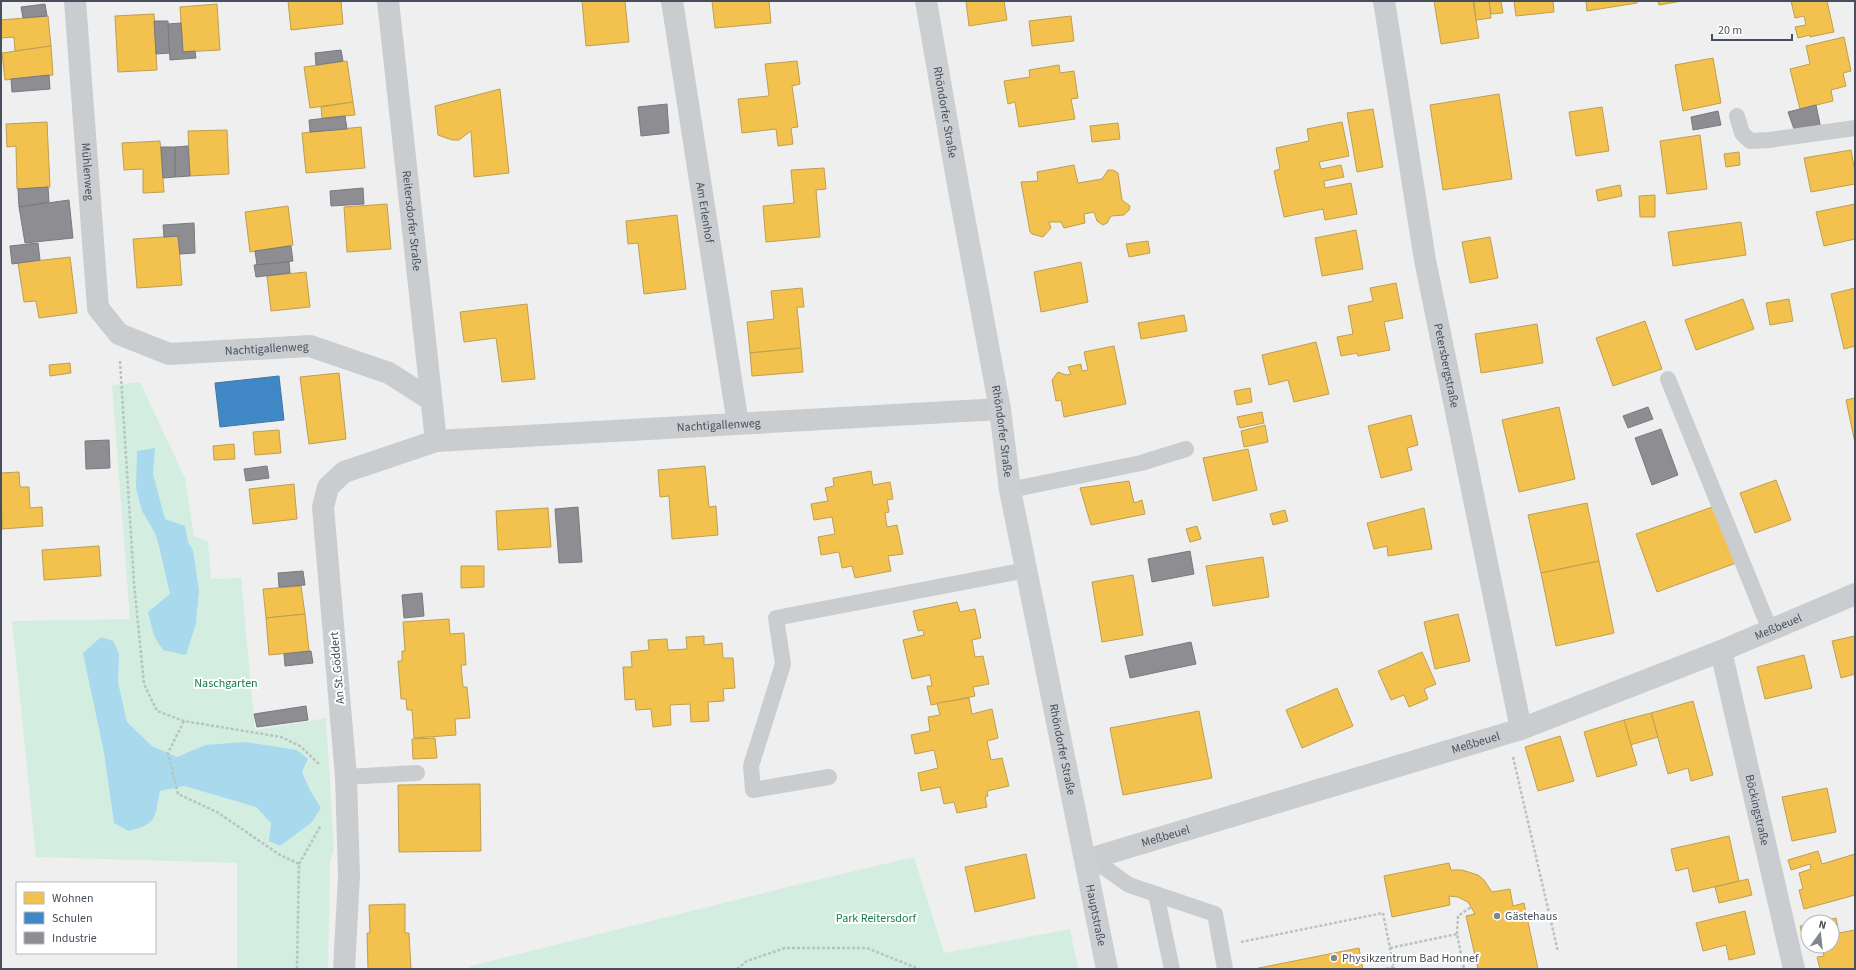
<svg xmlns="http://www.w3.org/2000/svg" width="1856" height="970" viewBox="0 0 1856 970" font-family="'Source Sans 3',sans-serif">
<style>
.green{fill:#d3eee0;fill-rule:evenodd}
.water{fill:#a8d9ec}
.homes{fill:#f2c14e;stroke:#be9f52}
.schools{fill:#3f88c5;stroke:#4177a5}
.industry{fill:#8d8d92;stroke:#787a82}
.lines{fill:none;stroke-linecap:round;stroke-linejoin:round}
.path{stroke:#b7c4c1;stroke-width:2.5;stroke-dasharray:3 2;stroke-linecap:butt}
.service{stroke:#cacdd0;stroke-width:16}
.minor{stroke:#cacdd0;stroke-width:22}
.secondary{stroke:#cccfd1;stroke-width:22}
.poi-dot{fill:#81878f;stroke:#fff;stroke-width:1.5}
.labels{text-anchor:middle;stroke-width:4;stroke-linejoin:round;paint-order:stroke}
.street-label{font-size:12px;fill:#464f5b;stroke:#fff}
.park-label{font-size:12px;fill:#187b51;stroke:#fff}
.poi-label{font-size:12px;fill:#464f5b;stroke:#fff;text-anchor:start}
</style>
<rect width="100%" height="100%" fill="#efefef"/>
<g class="green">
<path d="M 140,382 L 185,478 L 194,536 L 208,542 L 211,579 L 241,578 L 255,730 L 326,718 L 334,849 L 330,862 L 328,969 L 237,969 L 237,863 L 36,857 L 12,621 L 130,619 L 112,385 ZM 155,448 L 153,474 L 165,519 L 185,526 L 188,542 L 193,550 L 199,590 L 196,623 L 170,594 L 155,533 L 142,511 ZM 119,653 L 118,682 L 127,722 L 152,746 L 177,757 L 205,745 L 302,771 L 310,790 L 321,808 L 271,823 L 256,807 L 184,786 L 159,791 L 155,817 L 114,823 L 104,753 L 98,724 Z"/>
<path d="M 914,857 L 944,953 L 1070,929 L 1078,969 L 468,969 L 471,966 L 808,882 Z"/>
</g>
<g class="water">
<path d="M 155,448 L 153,474 L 165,519 L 185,526 L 188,542 L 193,550 L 199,590 L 196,623 L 186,655 L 163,650 L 154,636 L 148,612 L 170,594 L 159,547 L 155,533 L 142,511 L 136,488 L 137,451 Z"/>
<path d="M 101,637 L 113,641 L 119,653 L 118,682 L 127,722 L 152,746 L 177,757 L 205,745 L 246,742 L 297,750 L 308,759 L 302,772 L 310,790 L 321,808 L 311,823 L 280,846 L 269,841 L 271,823 L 256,807 L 184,786 L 160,791 C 154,818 159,823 129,831 L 114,823 L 104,753 L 83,653 Z"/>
</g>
<g class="homes">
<path d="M 288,1 L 341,1 L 343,24 L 291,30 Z"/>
<path d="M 582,1 L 625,1 L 629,42 L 586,46 Z"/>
<path d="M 712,1 L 769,1 L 771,23 L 715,28 Z"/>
<path d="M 966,1 L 1004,1 L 1007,20 L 969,26 Z"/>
<path d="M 1434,1 L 1473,1 L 1479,38 L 1441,44 Z"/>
<path d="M 1474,1 L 1489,1 L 1491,18 L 1476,20 Z"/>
<path d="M 1489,1 L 1501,1 L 1503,13 L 1491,14 Z"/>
<path d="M 1514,1 L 1553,1 L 1554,12 L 1516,16 Z"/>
<path d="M 1586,1 L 1637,1 L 1637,3 L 1587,11 Z"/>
<path d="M 1658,1 L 1682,1 L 1659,5 Z"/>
<path d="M 1791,1 L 1827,1 L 1834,32 L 1810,37 L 1810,35 L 1798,38 L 1795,27 L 1806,25 L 1804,16 L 1795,18 Z"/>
<path d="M 217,4 L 220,50 L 183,52 L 180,7 Z"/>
<path d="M 154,14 L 157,70 L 118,72 L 115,16 Z"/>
<path d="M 48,16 L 51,46 L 15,51 L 14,37 L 1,38 L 1,20 Z"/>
<path d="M 1071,16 L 1074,41 L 1032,46 L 1029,21 Z"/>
<path d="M 1844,37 L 1851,71 L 1843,73 L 1846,86 L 1831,90 L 1833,101 L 1800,109 L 1790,69 L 1810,64 L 1806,46 Z"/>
<path d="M 51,46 L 53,75 L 5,80 L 2,53 Z"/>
<path d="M 1713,58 L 1721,103 L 1683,111 L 1675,65 Z"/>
<path d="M 347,61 L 353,102 L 310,108 L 304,67 Z"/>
<path d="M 797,61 L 800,84 L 792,86 L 798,127 L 791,128 L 793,144 L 778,146 L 776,129 L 742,133 L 738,99 L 769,96 L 765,64 Z"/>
<path d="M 1059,65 L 1060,73 L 1074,71 L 1078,98 L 1071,99 L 1075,119 L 1019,127 L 1015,102 L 1008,104 L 1004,81 L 1030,77 L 1029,70 Z"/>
<path d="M 500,89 L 509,173 L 474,177 L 471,131 L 459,140 L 452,140 L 438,135 L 435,106 Z"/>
<path d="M 1499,94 L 1512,179 L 1443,190 L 1430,105 Z"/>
<path d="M 353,102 L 355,115 L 322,118 L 321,107 Z"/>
<path d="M 1602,107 L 1609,151 L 1576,156 L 1569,112 Z"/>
<path d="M 1373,109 L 1383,167 L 1357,172 L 1347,113 Z"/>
<path d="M 47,122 L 50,187 L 17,189 L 16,146 L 7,147 L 6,124 Z"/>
<path d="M 1342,122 L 1349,156 L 1319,162 L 1321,169 L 1341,165 L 1344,177 L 1324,181 L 1325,188 L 1351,183 L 1357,214 L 1325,220 L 1323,209 L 1284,217 L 1274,171 L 1280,169 L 1276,148 L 1309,141 L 1307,129 Z"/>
<path d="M 1118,123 L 1120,139 L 1092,142 L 1090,126 Z"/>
<path d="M 361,127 L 365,168 L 306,173 L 302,133 Z"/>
<path d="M 227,130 L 229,174 L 190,176 L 188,131 Z"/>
<path d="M 1700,135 L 1707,189 L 1667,194 L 1660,141 Z"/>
<path d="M 160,141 L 164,192 L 143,193 L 143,169 L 124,170 L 122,143 Z"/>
<path d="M 1851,150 L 1855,172 L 1855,184 L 1811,192 L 1804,158 Z"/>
<path d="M 1739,152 L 1740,165 L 1726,167 L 1724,154 Z"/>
<path d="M 1074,165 L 1078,183 L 1102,179 L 1108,170 L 1113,170 L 1118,173 L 1122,200 L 1130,206 L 1129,210 L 1124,215 L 1111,216 L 1107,223 L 1103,225 L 1097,221 L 1094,212 L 1084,214 L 1085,223 L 1064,228 L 1061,222 L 1049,222 L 1051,228 L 1043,237 L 1032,234 L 1030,232 L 1021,182 L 1038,181 L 1037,172 Z"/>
<path d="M 824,168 L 826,189 L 816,190 L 820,237 L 766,242 L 763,206 L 794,203 L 791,170 Z"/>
<path d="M 1620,185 L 1622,196 L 1598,201 L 1596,190 Z"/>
<path d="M 1655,195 L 1655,217 L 1640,217 L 1639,196 Z"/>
<path d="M 387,204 L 391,249 L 347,252 L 344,207 Z"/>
<path d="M 1855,204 L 1855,239 L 1824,246 L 1816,212 Z"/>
<path d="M 288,206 L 293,245 L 250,252 L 245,212 Z"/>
<path d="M 677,215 L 686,289 L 644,294 L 638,243 L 628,244 L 626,221 Z"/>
<path d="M 1741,222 L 1746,255 L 1673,266 L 1668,232 Z"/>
<path d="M 1356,230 L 1363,269 L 1322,276 L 1315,238 Z"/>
<path d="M 178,236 L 182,285 L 137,288 L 133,239 Z"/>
<path d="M 1490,237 L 1498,278 L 1470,283 L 1462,242 Z"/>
<path d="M 1148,241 L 1150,253 L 1129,257 L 1126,244 Z"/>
<path d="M 70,257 L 77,313 L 39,318 L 36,301 L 24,302 L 18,263 Z"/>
<path d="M 1081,262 L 1088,302 L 1041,312 L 1034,272 Z"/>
<path d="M 306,272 L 310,307 L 271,311 L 267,276 Z"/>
<path d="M 1396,283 L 1403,318 L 1384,322 L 1390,350 L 1358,356 L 1357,353 L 1341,356 L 1337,337 L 1353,334 L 1348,306 L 1373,301 L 1370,288 Z"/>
<path d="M 802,288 L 804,307 L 797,307 L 801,348 L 750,353 L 747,322 L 774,319 L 771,291 Z"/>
<path d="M 1855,288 L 1855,346 L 1844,349 L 1831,294 Z"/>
<path d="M 1743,299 L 1754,329 L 1696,350 L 1685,320 Z"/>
<path d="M 1789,299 L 1793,321 L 1770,325 L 1766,303 Z"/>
<path d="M 527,304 L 535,379 L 502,382 L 496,338 L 464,342 L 460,312 Z"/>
<path d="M 1184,315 L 1187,331 L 1141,339 L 1138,323 Z"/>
<path d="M 1645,321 L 1662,369 L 1613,386 L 1596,338 Z"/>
<path d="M 1537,324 L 1543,363 L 1481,373 L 1475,334 Z"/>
<path d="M 1316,342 L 1329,394 L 1294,402 L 1288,380 L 1269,385 L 1262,355 Z"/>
<path d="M 1114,346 L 1126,404 L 1064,417 L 1061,400 L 1056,401 L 1052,380 L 1058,372 L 1066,375 L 1071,374 L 1068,367 L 1081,364 L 1082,371 L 1088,370 L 1084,352 Z"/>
<path d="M 801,348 L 803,372 L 752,376 L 750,353 Z"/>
<path d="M 70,363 L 71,373 L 50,376 L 49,365 Z"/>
<path d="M 339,373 L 346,439 L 309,444 L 300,377 Z"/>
<path d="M 1250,388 L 1252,402 L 1237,405 L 1234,391 Z"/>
<path d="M 1855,398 L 1855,443 L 1846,400 Z"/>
<path d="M 1559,407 L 1575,479 L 1519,492 L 1502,420 Z"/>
<path d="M 1262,412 L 1264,423 L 1240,428 L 1237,417 Z"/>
<path d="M 1411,415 L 1418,445 L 1407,448 L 1412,470 L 1381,478 L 1368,426 Z"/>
<path d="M 1265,425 L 1268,442 L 1244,447 L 1241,431 Z"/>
<path d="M 279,430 L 281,453 L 255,455 L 253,432 Z"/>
<path d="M 234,444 L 235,459 L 214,460 L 213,446 Z"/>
<path d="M 1248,449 L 1257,490 L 1213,501 L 1203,458 Z"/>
<path d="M 705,466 L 709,507 L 716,506 L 718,535 L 672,539 L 669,496 L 660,497 L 658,470 Z"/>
<path d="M 871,471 L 873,485 L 890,482 L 893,499 L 887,500 L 889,512 L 885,513 L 887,527 L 897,525 L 903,554 L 888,556 L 891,571 L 855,578 L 852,566 L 842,568 L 839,552 L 821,555 L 818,537 L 835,534 L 832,517 L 814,520 L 811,504 L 828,501 L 825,488 L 834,486 L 833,478 Z"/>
<path d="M 19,472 L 20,487 L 29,487 L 30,508 L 42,507 L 43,526 L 2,529 L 1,473 Z"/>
<path d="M 1776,480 L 1791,520 L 1755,533 L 1740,493 Z"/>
<path d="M 1129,481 L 1134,503 L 1142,500 L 1145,514 L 1091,525 L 1080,488 Z"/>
<path d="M 294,484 L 297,519 L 253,524 L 249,489 Z"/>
<path d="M 1587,503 L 1599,561 L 1541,573 L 1528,515 Z"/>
<path d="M 1715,506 L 1736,563 L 1657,592 L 1636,534 Z"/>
<path d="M 548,508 L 551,547 L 498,550 L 496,511 Z"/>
<path d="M 1424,508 L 1432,549 L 1388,556 L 1387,546 L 1374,549 L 1367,523 Z"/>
<path d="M 1285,510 L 1288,521 L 1273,525 L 1270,514 Z"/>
<path d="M 1197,526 L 1201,539 L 1190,542 L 1186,529 Z"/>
<path d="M 99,546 L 101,576 L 44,580 L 42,550 Z"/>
<path d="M 1263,557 L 1269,597 L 1213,606 L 1206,566 Z"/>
<path d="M 1599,561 L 1614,633 L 1556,646 L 1541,573 Z"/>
<path d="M 461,566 L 484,566 L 484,587 L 461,588 Z"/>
<path d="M 1133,575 L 1143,635 L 1102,642 L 1092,582 Z"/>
<path d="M 301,586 L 305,614 L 266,618 L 263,589 Z"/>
<path d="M 957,602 L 960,612 L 975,609 L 981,638 L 972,640 L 975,657 L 983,656 L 989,684 L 973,687 L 975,696 L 931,705 L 927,686 L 932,686 L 930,675 L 912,679 L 903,640 L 924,635 L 923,630 L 918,631 L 913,611 Z"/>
<path d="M 305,614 L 309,651 L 269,655 L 266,618 Z"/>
<path d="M 1458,614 L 1470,661 L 1435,669 L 1424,622 Z"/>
<path d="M 449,619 L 450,634 L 464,633 L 466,665 L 461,665 L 463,687 L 467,687 L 470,718 L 455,719 L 456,735 L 414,738 L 412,710 L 407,710 L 406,699 L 401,699 L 398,661 L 402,661 L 402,651 L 405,651 L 403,622 Z"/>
<path d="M 704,636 L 704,645 L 722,643 L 723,658 L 733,658 L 735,688 L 723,689 L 724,701 L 708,702 L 709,721 L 691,722 L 690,704 L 670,705 L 671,725 L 653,727 L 651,709 L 636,710 L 635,699 L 625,700 L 623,667 L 632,667 L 631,652 L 649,650 L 648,640 L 667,639 L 668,650 L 687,649 L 686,637 Z"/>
<path d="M 1855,636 L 1855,674 L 1841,678 L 1832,641 Z"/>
<path d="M 1422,652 L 1436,684 L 1424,689 L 1428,699 L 1409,707 L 1404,695 L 1391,700 L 1378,671 Z"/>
<path d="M 1804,655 L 1812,688 L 1765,699 L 1757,667 Z"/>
<path d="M 1337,688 L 1353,726 L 1302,748 L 1286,710 Z"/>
<path d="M 969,698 L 972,714 L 992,709 L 998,738 L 987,741 L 991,760 L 1002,758 L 1009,786 L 987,791 L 988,796 L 985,797 L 987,807 L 957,813 L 954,802 L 944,804 L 940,787 L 921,791 L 918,773 L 938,768 L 934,750 L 915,754 L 911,735 L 930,731 L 928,717 L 940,715 L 937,703 Z"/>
<path d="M 1693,701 L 1713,775 L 1691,781 L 1688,768 L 1668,774 L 1651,713 Z"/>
<path d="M 1199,711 L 1212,778 L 1123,795 L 1110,728 Z"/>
<path d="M 1651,713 L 1658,737 L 1630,745 L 1624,720 Z"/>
<path d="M 1624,720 L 1637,765 L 1597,777 L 1584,732 Z"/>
<path d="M 1560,736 L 1574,781 L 1538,791 L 1525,747 Z"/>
<path d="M 435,738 L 437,758 L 413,759 L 412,739 Z"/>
<path d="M 480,784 L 481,851 L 399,852 L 398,785 Z"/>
<path d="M 1827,788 L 1836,832 L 1792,841 L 1782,797 Z"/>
<path d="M 1729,836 L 1739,881 L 1693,892 L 1688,868 L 1676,871 L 1671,849 Z"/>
<path d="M 1818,851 L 1822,864 L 1855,854 L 1855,895 L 1804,909 L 1799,890 L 1803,889 L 1799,873 L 1811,869 L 1810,864 L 1791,870 L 1788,860 Z"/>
<path d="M 1026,854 L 1035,898 L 975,912 L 965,867 Z"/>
<path d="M 1449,863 L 1451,870 L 1462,870 L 1478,875 L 1484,880 L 1492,892 L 1510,889 L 1513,906 L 1524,903 L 1538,969 L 1478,969 L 1466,916 L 1475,914 L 1468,902 L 1458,897 L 1449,896 L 1450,905 L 1392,917 L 1384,876 Z"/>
<path d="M 1748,879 L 1752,895 L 1719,903 L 1715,887 Z"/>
<path d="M 405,904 L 405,933 L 409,933 L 411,969 L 368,969 L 367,933 L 370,933 L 369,905 Z"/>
<path d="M 1745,911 L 1755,954 L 1729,960 L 1726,945 L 1703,951 L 1696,923 Z"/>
<path d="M 1836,918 L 1839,933 L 1855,930 L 1855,969 L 1820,969 L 1817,957 L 1824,956 L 1821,946 L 1832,946 L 1832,922 L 1819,922 Z"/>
<path d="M 1808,925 L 1808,941 L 1804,942 L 1800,926 Z"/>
<path d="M 1359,948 L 1363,969 L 1254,969 Z"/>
</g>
<path class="schools" d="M 279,376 L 284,420 L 220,427 L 215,383 Z"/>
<g class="industry">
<path d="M 45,4 L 47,16 L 23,18 L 21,7 Z"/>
<path d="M 154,21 L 168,21 L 170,53 L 156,54 Z"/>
<path d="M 181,23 L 183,52 L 195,51 L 196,58 L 170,60 L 168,24 Z"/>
<path d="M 341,50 L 343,61 L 316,65 L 315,53 Z"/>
<path d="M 49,75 L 50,89 L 12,92 L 11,79 Z"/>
<path d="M 667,104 L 669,133 L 641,136 L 638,107 Z"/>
<path d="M 1816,105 L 1821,129 L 1795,132 L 1788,112 Z"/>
<path d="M 1718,111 L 1721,125 L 1693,130 L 1691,117 Z"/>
<path d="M 345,116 L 347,129 L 310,132 L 309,120 Z"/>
<path d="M 188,146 L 190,176 L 175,177 L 175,147 Z"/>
<path d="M 161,147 L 175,147 L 175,177 L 163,178 Z"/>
<path d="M 48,187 L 49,202 L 19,207 L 18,189 Z"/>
<path d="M 363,188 L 364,204 L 331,206 L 330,191 Z"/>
<path d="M 69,200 L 73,238 L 25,243 L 19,207 Z"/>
<path d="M 194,223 L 195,253 L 180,254 L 178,236 L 164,237 L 163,225 Z"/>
<path d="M 38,243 L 40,260 L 12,264 L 10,246 Z"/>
<path d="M 291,246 L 293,261 L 257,265 L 255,251 Z"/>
<path d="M 289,262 L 290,273 L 256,277 L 254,265 Z"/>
<path d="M 1648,407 L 1653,419 L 1628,428 L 1623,416 Z"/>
<path d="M 1661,429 L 1678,475 L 1652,485 L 1635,438 Z"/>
<path d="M 109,440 L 110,468 L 86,469 L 85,441 Z"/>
<path d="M 267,466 L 269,478 L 246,481 L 244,469 Z"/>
<path d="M 578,507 L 582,562 L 559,563 L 555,509 Z"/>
<path d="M 1190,551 L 1194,574 L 1152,582 L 1148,559 Z"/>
<path d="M 303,571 L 305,585 L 279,587 L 278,573 Z"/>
<path d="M 422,593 L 424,616 L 404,618 L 402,595 Z"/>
<path d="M 1191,642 L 1196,664 L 1130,678 L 1125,656 Z"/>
<path d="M 311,651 L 313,663 L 285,666 L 284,654 Z"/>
<path d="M 306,706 L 308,720 L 257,727 L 254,714 Z"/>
</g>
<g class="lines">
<g class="path">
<path d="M 120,361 L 134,583 L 144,684 L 157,711 L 184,721 L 281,737 L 300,746 L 319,764"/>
<path d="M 184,721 L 168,753 L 178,794 L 217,812 L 280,855 L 299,864 L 297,969"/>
<path d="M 1513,757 L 1558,952"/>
<path d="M 299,864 L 321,825"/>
<path d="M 1457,934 L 1458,916 L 1471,907"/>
<path d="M 1241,942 L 1383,913 L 1394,969"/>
<path d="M 1390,948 L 1457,934 L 1464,969"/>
<path d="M 737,969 L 747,961 L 785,948 L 867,948 L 919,969"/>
<path d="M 1386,969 L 1394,967"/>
</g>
<g class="service">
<path d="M 1737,116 L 1742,133 L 1750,141 L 1769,140 L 1855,128"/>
<path d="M 1668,379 L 1770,630"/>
<path d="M 1010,490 L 1141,463 L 1186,449"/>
<path d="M 346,777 L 417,773"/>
<path d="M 829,777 L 753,790 L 751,766 L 783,664 L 776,618 L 1027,570"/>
<path d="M 1086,860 L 1105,868 L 1129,885 L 1215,914 L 1225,969"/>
<path d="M 1156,894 L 1172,969"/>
</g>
<g class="minor">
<path id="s1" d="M 75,1 L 98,308 L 119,334 L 169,354 L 310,346 L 389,373 L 431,400"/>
<path id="s2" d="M 388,1 L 436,441"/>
<path id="s3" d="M 672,1 L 738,424"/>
<path id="s4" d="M 1384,1 L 1425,260 L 1521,729"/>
<path id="s5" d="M 1721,651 L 1794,969"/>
<path id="s6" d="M 1086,860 L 1521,729 L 1721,651 L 1855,594"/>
<path id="s7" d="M 344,969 L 349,876 L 346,777 L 323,507 L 328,487 L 344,472 L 436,441 L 1000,409"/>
</g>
<path class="secondary" id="s8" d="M 926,1 L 958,185 L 1000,409 L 1010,490 L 1107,969"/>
</g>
<g class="poi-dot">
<circle cx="1497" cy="916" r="4"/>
<circle cx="1334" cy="958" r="4"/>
</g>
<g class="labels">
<g class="street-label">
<text dy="4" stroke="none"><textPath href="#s8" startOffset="113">Rhöndorfer Straße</textPath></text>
<text dy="4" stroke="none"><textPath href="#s1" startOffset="171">Mühlenweg</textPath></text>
<text dy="4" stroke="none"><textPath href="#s3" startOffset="214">Am Erlenhof</textPath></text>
<text dy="4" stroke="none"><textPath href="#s2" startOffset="221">Reitersdorfer Straße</textPath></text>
<text dy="4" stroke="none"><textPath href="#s1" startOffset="493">Nachtigallenweg</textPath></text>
<text dy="4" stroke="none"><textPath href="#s4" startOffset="370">Petersbergstraße</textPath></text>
<text dy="4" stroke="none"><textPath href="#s7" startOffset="886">Nachtigallenweg</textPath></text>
<text dy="4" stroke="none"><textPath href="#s8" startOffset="437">Rhöndorfer Straße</textPath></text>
<text dy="4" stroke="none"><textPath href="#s6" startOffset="731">Meßbeuel</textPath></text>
<text transform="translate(337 668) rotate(-95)" y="4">An St. Göddert</text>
<text dy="4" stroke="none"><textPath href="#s6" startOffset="407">Meßbeuel</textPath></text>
<text dy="4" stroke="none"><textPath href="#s8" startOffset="761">Rhöndorfer Straße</textPath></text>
<text dy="4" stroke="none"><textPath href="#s5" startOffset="163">Böckingstraße</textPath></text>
<text dy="4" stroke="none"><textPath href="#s6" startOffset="83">Meßbeuel</textPath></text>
<text dy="4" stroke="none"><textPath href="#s8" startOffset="930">Hauptstraße</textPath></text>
</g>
<g class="park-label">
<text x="226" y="687">Naschgarten</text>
<text x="876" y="922">Park Reitersdorf</text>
</g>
<g class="poi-label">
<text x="1505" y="920">Gästehaus</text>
<text x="1342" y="962">Physikzentrum Bad Honnef</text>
</g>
</g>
<rect width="1856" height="970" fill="none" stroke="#464f5b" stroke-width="4"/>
<rect x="16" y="882" width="140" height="72" fill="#ffffff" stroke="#b5b9bd"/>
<rect x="24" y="892" width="20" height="12" fill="#f2c14e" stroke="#b5b9bd"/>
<text x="52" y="902" font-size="12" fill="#464f5b">Wohnen</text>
<rect x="24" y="912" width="20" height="12" fill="#3f88c5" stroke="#b5b9bd"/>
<text x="52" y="922" font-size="12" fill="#464f5b">Schulen</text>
<rect x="24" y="932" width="20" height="12" fill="#8d8d92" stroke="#b5b9bd"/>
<text x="52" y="942" font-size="12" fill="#464f5b">Industrie</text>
<g transform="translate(1820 934) rotate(15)"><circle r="19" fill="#ffffff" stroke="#b5b9bd"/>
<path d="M0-3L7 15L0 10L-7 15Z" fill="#81878f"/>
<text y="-6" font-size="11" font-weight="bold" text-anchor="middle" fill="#464f5b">N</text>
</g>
<path d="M1712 34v6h80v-6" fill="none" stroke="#464f5b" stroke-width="2"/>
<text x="1718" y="34" font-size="12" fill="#464f5b" stroke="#ffffff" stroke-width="3" paint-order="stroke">20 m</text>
</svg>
